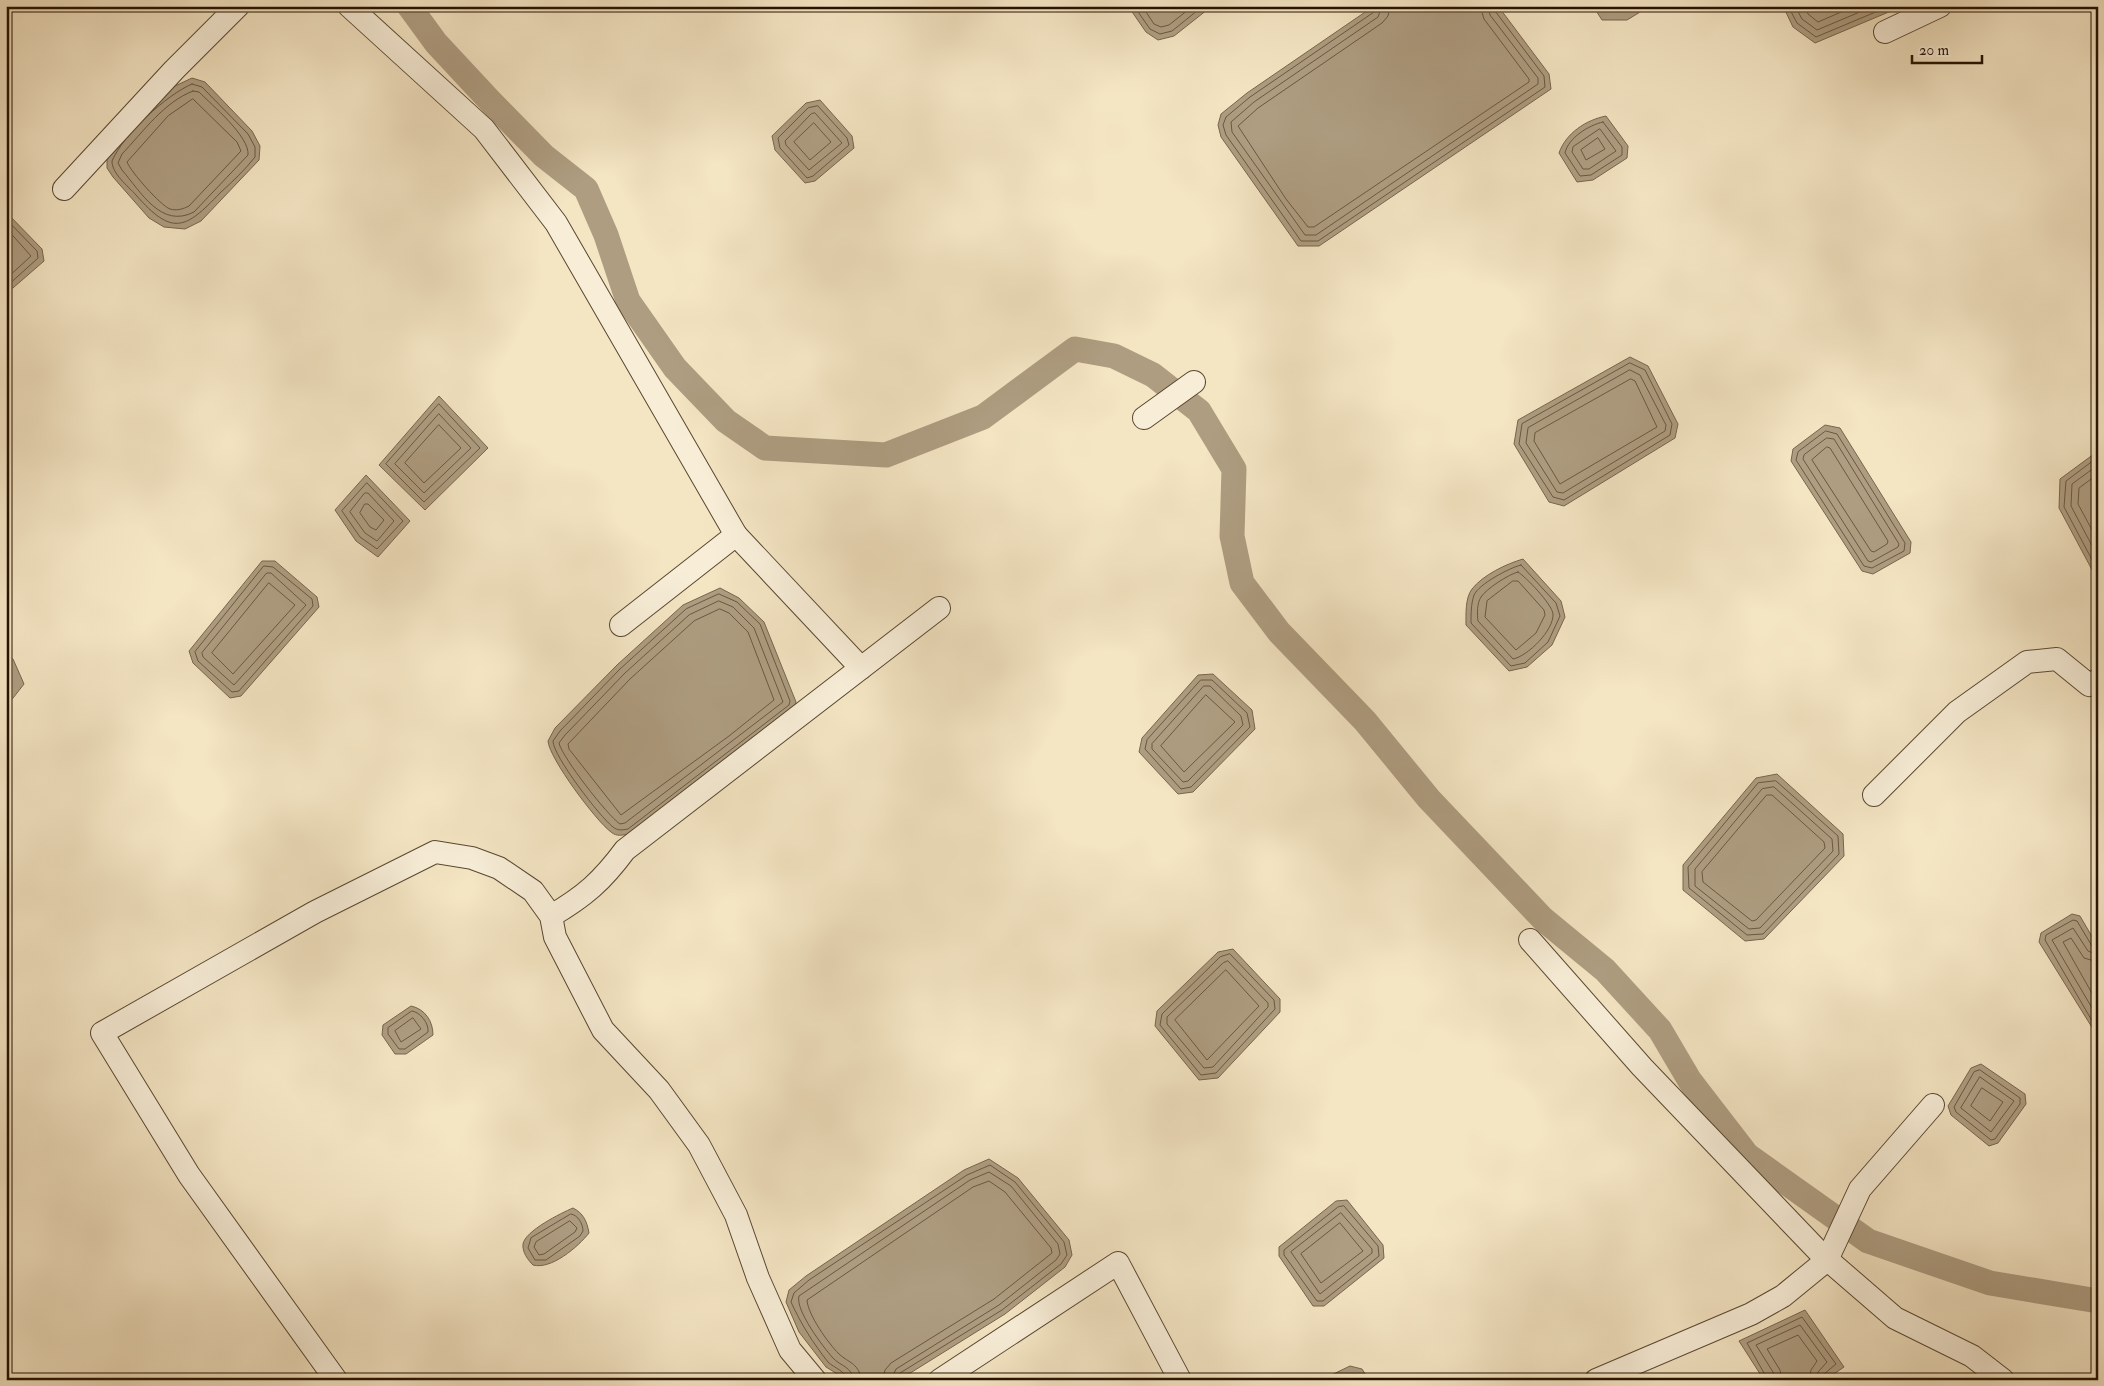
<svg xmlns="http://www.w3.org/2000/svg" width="2104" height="1386" viewBox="0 0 2104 1386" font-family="'IM FELL Double Pica',serif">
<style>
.water{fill:#ae9d81;stroke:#77654d}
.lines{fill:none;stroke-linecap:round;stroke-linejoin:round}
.shore{stroke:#6a5840;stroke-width:1}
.canal{stroke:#ae9d81;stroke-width:25}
.minor-casing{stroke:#594731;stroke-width:24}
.minor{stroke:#f8eed8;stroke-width:22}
</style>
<rect width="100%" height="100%" fill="#f4e5c3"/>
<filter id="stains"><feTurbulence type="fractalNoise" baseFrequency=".004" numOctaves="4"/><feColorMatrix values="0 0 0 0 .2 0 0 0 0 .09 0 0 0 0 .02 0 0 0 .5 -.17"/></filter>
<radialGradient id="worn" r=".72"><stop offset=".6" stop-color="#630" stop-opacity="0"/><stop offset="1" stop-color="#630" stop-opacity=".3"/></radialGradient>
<g class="water">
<path d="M 1128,6 L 1212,6 L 1174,36 L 1158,40 L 1146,32 Z"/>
<path d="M 1374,6 L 1498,6 L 1549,74 L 1551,89 L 1319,246 L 1298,246 L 1221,137 L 1218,125 L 1221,114 L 1247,93 Z"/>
<path d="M 1593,6 L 1650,6 L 1627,20 L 1602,20 Z"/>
<path d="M 1783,6 L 1903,6 L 1815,43 L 1793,27 Z"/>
<path d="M 192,78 L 205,82 L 252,131 L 260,146 L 259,160 L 201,221 L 185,229 L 164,227 L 149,218 L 113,177 L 107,168 L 107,160 L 112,148 L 155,102 L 175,86 Z"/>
<path d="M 820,100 L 852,136 L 854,148 L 815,181 L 805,183 L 775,150 L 772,136 L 806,103 Z"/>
<path d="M 1606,116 L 1628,146 L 1627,158 L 1593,180 L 1577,182 L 1559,153 C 1566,133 1586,120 1606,116 Z"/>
<path d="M 6,212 L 42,249 L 44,261 L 6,294 Z"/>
<path d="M 1630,357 L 1648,366 L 1678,424 L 1675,438 L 1564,506 L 1549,502 L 1514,444 L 1518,420 Z"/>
<path d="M 439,396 L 488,448 L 425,510 L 379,465 Z"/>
<path d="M 1825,425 L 1840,428 L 1911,542 L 1910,553 L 1873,574 L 1862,571 L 1791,461 L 1793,449 Z"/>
<path d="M 2098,451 L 2098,581 L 2059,508 L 2060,479 Z"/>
<path d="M 366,475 L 410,521 L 378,557 L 356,541 L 335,510 Z"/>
<path d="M 1523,559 L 1561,601 L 1565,617 L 1552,645 L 1527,667 L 1509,671 L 1466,625 C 1466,615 1465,598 1472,589 C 1483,575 1506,564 1523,559 Z"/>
<path d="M 262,561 L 275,561 L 317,597 L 319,607 L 241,696 L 230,698 L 193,663 L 189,651 Z"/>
<path d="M 720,588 L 739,598 L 764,622 L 796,702 L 794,708 L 629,834 C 622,835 617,837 611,832 C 596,821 549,758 548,741 L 555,728 L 617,665 L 683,605 Z"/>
<path d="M 6,652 L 13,659 L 24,684 L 6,707 Z"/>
<path d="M 1213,674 L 1252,710 L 1255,729 L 1193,792 L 1178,794 L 1139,752 L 1142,738 L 1198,675 Z"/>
<path d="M 1777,774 L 1843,834 L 1844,856 L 1764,939 L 1745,941 L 1683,890 L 1683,865 L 1756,778 Z"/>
<path d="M 2072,914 L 2080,916 L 2098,947 L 2098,1037 L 2039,942 L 2041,933 Z"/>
<path d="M 1233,949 L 1280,999 L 1280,1012 L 1218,1078 L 1199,1080 L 1155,1026 L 1157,1011 L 1218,952 Z"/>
<path d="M 411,1006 C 425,1009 433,1021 433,1035 L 406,1054 L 395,1054 L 382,1035 L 383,1025 Z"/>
<path d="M 1981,1064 L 2025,1094 L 2026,1104 L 1998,1143 L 1989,1146 L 1951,1115 L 1948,1106 L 1971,1068 Z"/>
<path d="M 989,1159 L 1018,1178 L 1069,1240 L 1072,1255 L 1065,1267 L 1005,1314 L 899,1380 L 847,1380 L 826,1367 L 799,1332 L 786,1302 L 789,1290 L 806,1276 L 964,1170 Z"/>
<path d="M 1347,1200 L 1383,1245 L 1384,1258 L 1324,1306 L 1313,1306 L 1279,1256 L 1279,1247 L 1336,1201 Z"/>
<path d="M 573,1208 C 583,1213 587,1221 589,1233 C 578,1247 551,1270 533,1265 C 528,1260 522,1252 523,1244 C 525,1231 561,1213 573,1208 Z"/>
<path d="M 1805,1310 L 1844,1367 L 1825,1380 L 1764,1380 L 1739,1341 Z"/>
<path d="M 1350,1366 L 1362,1369 L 1369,1380 L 1321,1380 Z"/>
</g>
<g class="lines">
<g class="shore">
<path d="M 1134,6 L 1150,29 L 1160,34 L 1172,31 L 1203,6"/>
<path d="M 1142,6 L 1154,24 L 1161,27 L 1169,25 L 1193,6"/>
<path d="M 1376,6 L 1374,12 L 1250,97 L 1226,117 L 1223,125 L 1226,135 L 1301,241 L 1318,241 L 1545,87 L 1544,76 L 1495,11 L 1494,6"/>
<path d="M 1382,6 L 1378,17 L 1254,102 L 1231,122 L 1232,132 L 1305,235 L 1316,235 L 1538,84 L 1538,78 L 1490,15 L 1488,6"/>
<path d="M 1390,6 L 1388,16 L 1382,23 L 1258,108 L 1238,126 L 1286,199 L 1308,227 L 1314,227 L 1529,82 L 1529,79 L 1484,19 L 1480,6"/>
<path d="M 1788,6 L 1797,23 L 1816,37 L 1890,6"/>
<path d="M 1795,6 L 1802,19 L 1817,30 L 1874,6"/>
<path d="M 1804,6 L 1808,14 L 1818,22 L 1855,6"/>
<path d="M 192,84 L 202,87 L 248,134 L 255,147 L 255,157 C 245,170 232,182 220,193 C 185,230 172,236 136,195 C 128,186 112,174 112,161 C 123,135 166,95 192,84 Z"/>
<path d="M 193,91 L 199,92 C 212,105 250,137 248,155 L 194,212 C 161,229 141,192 122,170 L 118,163 L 122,154 C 143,132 164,102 193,91 Z"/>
<path d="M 193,99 L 237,142 L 241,151 L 189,206 C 183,209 177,211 170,209 C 160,205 131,172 127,162 L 168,116 Z"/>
<path d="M 818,106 L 847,138 L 849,145 L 813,176 L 807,178 L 780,148 L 778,138 L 808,108 Z"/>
<path d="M 815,113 L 842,143 L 809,170 L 786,145 L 785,141 L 811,114 Z"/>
<path d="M 1603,122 L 1622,147 L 1622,155 L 1591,175 L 1580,176 L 1565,153 C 1568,138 1589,125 1603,122 Z"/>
<path d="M 814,123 L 831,142 L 810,160 L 794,142 Z"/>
<path d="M 1600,129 L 1616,151 L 1589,169 L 1583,169 L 1572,152 L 1573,147 Z"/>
<path d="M 1598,138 L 1605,149 L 1586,160 L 1581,150 Z"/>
<path d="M 6,219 L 37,251 L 38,258 L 6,287"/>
<path d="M 6,228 L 31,256 L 6,279"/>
<path d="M 1630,363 L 1645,370 L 1672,424 L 1670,435 L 1564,500 L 1553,497 L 1519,444 L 1522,424 Z"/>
<path d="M 1630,370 L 1640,375 L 1666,425 L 1665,431 L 1563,493 L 1557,492 L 1526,443 L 1528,428 Z"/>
<path d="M 1631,379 L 1635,381 L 1657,427 L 1560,484 L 1534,441 L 1535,433 Z"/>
<path d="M 439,404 L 480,448 L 424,502 L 386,464 Z"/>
<path d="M 439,414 L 471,448 L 424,493 L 395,464 Z"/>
<path d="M 439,425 L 461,448 L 424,483 L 405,463 Z"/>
<path d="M 1826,431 L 1837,434 L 1905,543 L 1904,551 L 1872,568 L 1864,566 L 1796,460 L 1798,452 Z"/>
<path d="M 1827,438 L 1834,439 L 1899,544 L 1898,547 L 1871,562 L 1868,561 L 1803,459 L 1804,455 Z"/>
<path d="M 1827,447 L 1830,448 L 1888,541 L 1887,544 L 1874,552 L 1871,551 L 1812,460 Z"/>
<path d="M 2098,457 L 2066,481 L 2064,507 L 2098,571"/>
<path d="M 2098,465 L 2072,484 L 2071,506 L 2098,557"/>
<path d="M 2098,474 L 2079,488 L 2078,504 L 2098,541"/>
<path d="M 367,483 L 403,521 L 377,549 L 360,537 L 342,511 Z"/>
<path d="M 365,493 L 368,493 L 394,521 L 377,541 L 365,533 L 350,512 Z"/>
<path d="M 365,504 L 368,504 L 384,520 L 376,530 L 370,527 L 360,513 Z"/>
<path d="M 1521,565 L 1556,603 L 1560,616 L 1548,642 L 1525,663 L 1511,666 L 1471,623 C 1471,614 1471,604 1474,595 C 1479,584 1509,568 1521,565 Z"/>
<path d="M 264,566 L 273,567 L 312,599 L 313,606 L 239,691 L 232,692 L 198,661 L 195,652 Z"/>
<path d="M 1518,572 C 1526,577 1552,604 1553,614 C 1554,630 1528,656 1513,659 L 1478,621 C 1477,614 1477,603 1481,597 C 1486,589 1509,574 1518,572 Z"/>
<path d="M 267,573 L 271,573 L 306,605 L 234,685 L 203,657 L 202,653 Z"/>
<path d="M 1513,581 L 1518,581 L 1544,610 L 1545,615 L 1536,633 L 1516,650 L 1485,617 L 1487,601 Z"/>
<path d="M 269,583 L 295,605 L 233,674 L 212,653 Z"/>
<path d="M 719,594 L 737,602 L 760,624 L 790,701 L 789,705 L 628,829 C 622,830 618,831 613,827 C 600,817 553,756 553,741 L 560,731 L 620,669 L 686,609 Z"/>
<path d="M 719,601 L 733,607 L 754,628 L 783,702 L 625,823 L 620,824 C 607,815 562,757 559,743 L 565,735 L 625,673 L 689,615 Z"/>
<path d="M 720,609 L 729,613 L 748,632 L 774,700 L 729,736 L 621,815 L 569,749 L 568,744 L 630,679 L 694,621 Z"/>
<path d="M 1201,680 L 1212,680 L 1247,713 L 1250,727 L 1191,787 L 1181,789 L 1145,749 L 1147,740 Z"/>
<path d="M 1204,686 L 1210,686 L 1241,716 L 1243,725 L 1188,781 L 1183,782 L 1152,749 L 1152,744 Z"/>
<path d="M 1206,695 L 1235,722 L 1184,772 L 1161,746 Z"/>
<path d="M 1776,781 L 1838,836 L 1839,854 L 1763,934 L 1747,935 L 1689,888 L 1688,867 L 1758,783 Z"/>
<path d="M 1774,787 L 1832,839 L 1833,851 L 1760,928 L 1749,929 L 1695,886 L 1695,869 L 1762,789 Z"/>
<path d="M 1767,795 L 1772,795 L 1824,842 L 1825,848 L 1756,920 L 1752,921 L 1703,882 L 1702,872 Z"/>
<path d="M 2098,948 L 2092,946 L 2077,921 L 2073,920 L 2046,935 L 2045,940 L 2098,1031"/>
<path d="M 1230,954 L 1274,1000 L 1275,1009 L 1216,1073 L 1201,1075 L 1160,1025 L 1162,1014 L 1220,957 Z"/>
<path d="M 2098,955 L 2088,951 L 2073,928 L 2052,940 L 2098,1018"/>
<path d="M 1228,961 L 1268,1003 L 1268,1007 L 1213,1067 L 1204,1068 L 1167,1024 L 1167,1017 L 1223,963 Z"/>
<path d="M 2098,962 L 2084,958 L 2071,938 L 2063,942 L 2098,1004"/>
<path d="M 1226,970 L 1259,1006 L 1207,1060 L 1175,1020 Z"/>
<path d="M 412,1011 C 420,1012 429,1023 428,1032 L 405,1049 L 399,1049 L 388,1034 L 388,1028 Z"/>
<path d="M 413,1018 L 421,1029 L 401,1042 L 395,1031 Z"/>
<path d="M 1980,1070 L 2020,1098 L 2020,1104 L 1995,1139 L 1991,1140 L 1956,1112 L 1954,1107 L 1974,1072 Z"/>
<path d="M 1980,1077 L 2014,1101 L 1991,1132 L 1961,1108 Z"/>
<path d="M 1982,1088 L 2003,1102 L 1990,1121 L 1971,1106 Z"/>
<path d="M 1344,1206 L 1378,1246 L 1379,1256 L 1323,1301 L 1317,1301 L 1284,1255 L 1284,1250 L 1338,1207 Z"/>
<path d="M 1341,1213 L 1372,1249 L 1372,1253 L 1320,1294 L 1291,1252 Z"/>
<path d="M 571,1214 C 578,1215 583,1224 583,1231 L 580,1236 L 546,1260 L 535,1260 L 528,1248 L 531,1238 Z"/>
<path d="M 570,1221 L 577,1228 L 575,1232 L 544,1254 L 539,1255 L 534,1247 L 536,1242 Z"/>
<path d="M 1340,1223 L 1363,1251 L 1321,1283 L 1301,1254 Z"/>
<path d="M 847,1380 C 846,1371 834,1368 828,1362 C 813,1343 801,1324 791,1302 L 794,1293 L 809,1280 L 967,1175 L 990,1165 L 1015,1182 L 1064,1242 L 1067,1255 L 1061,1264 L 1002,1310 L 900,1373 L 897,1380"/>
<path d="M 853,1380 C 853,1367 840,1366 833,1358 C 823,1347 795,1310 799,1296 L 970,1180 L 989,1172 L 1011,1186 L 1058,1244 L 1060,1254 L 1056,1260 L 999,1305 L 896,1369 L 891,1380"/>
<path d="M 861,1380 C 860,1364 849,1363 839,1354 C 828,1343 808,1315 807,1300 L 973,1187 L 989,1181 L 1005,1192 L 1051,1248 L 1052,1253 L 994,1299 L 891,1363 L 885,1370 L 883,1380"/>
<path d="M 1768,1380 L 1747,1343 L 1802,1317 L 1836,1364 L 1824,1374 L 1823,1380"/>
<path d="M 1774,1380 L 1773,1372 L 1756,1345 L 1800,1325 L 1827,1362 L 1818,1372 L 1816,1380"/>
<path d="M 1782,1380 L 1780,1370 L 1767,1349 L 1798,1335 L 1817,1361 L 1811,1370 L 1809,1380"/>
</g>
<path class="canal" d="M 409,6 L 436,43 L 490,101 L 544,156 L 586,189 L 606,235 L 628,301 L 675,368 L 726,421 L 765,448 L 886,455 L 983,417 L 1075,349 L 1114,356 L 1153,375 L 1199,411 L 1234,469 L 1232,536 L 1242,583 L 1279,632 L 1365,721 L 1429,799 L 1543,919 L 1605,970 L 1660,1030 L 1690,1081 L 1747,1155 L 1868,1241 L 1990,1283 L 2098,1301"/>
<g class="minor-casing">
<g id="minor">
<path d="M 349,6 L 484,129 L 556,223 L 736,535 L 621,625"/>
<path d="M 1885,32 L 1940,6"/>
<path d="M 64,189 L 174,70 L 238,6"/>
<path d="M 1144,418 L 1194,382"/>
<path d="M 736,535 L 861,668"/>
<path d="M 1874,795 L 1957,712 L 2027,662 L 2057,659 L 2089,685 L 2098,680"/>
<path d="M 551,916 C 585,896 602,881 625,850 L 939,608"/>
<path d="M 1530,940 L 1642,1067 L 1821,1254 L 1895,1318 L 1972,1356 L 2003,1380"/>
<path d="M 336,1380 L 189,1175 L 102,1033 L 315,912 L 435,852 L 472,858 L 499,868 L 533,891 L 551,916 L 555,937 L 603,1030 L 659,1090 L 699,1145 L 736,1215 L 758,1278 L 790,1350 L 815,1380"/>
<path d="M 940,1380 L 1118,1263 L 1180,1380"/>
<path d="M 1596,1380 L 1751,1314 L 1783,1296 L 1827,1260 L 1860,1189 L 1933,1105"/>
</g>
</g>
<use href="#minor" class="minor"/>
</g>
<rect width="2104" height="1386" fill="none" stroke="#f4e5c3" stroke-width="25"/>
<rect x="8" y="8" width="2089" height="1371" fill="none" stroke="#251200" stroke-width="2.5"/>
<rect x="12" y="12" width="2079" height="1361" fill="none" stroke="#251200"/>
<path d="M1912 55v8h70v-8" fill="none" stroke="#251200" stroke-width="2.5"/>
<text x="1919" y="55" font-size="15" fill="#251200" stroke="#f8eed8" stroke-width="4" paint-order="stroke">20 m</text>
<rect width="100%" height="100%" filter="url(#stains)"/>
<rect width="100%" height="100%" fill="url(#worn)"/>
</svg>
